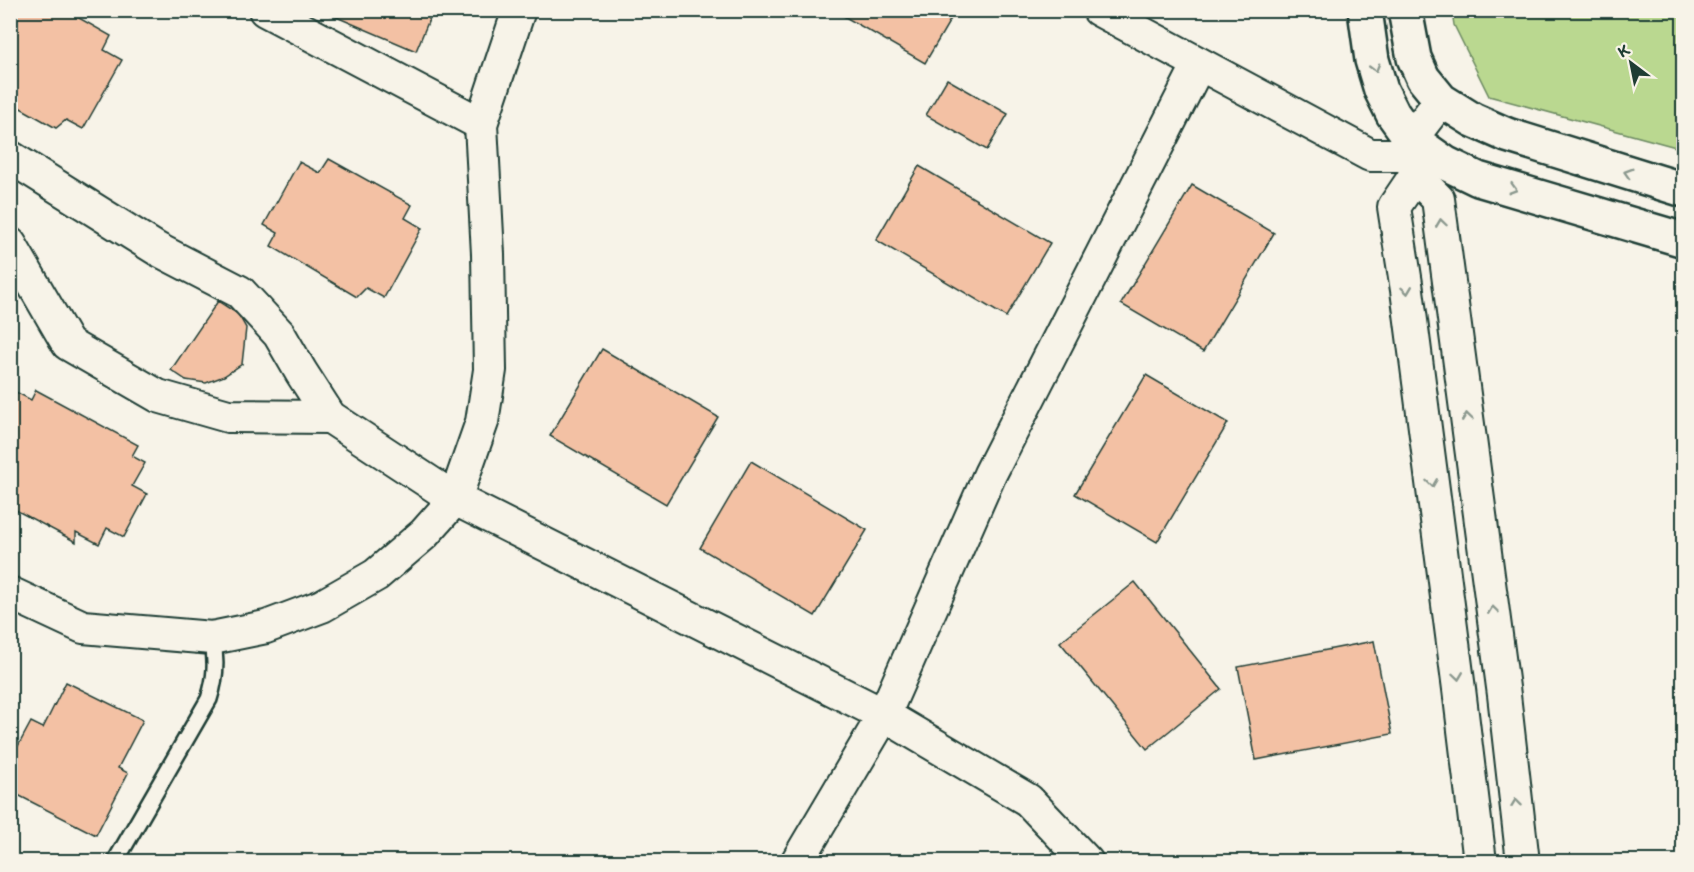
<svg xmlns="http://www.w3.org/2000/svg" width="1694" height="872" viewBox="0 0 1694 872" font-family="Itim,sans-serif">
<style>
.green{fill:#bad890;stroke:#6c8a62;stroke-width:1.5}
.building{fill:#f3c1a4;stroke:#1f3d34;stroke-width:1.5}
.lines{fill:none;stroke-linecap:round;stroke-linejoin:round}
.service-casing{stroke:#1f3d34;stroke-width:20}
.minor-casing{stroke:#1f3d34;stroke-width:36}
.tertiary-casing{stroke:#1f3d34;stroke-width:38}
.service{stroke:#f7f3e8;stroke-width:15}
.minor{stroke:#f7f3e8;stroke-width:32}
.tertiary{stroke:#f7f3e8;stroke-width:33}
.oneway{stroke:#8b988e}
</style>
<rect width="100%" height="100%" fill="#f7f3e8"/>
<filter id="ink" filterUnits="userSpaceOnUse"><feTurbulence type="fractalNoise" baseFrequency=".0167" numOctaves="2"/><feDisplacementMap in="SourceGraphic" scale="12" xChannelSelector="R" yChannelSelector="G"/><feConvolveMatrix kernelMatrix="1 2 1 2 8 2 1 2 1" color-interpolation-filters="sRGB"/></filter>
<g filter="url(#ink)">
<path class="green" d="M 1452,11 L 1683,11 L 1683,149 L 1489,96 L 1454,25 Z"/>
<g class="building">
<path d="M 10,10 L 65,10 L 111,36 L 104,50 L 122,60 L 83,129 L 66,120 L 56,128 L 10,102 Z"/>
<path d="M 320,10 L 433,10 L 416,51 Z"/>
<path d="M 833,10 L 956,10 L 925,63 Z"/>
<path d="M 947,79 L 1008,114 L 987,150 L 926,115 Z"/>
<path d="M 329,159 L 412,205 L 405,218 L 422,228 L 384,298 L 366,288 L 357,297 L 271,246 L 278,233 L 264,225 L 299,162 L 320,173 Z"/>
<path d="M 919,166 L 1050,243 L 1006,317 L 876,240 Z"/>
<path d="M 1192,185 L 1274,233 L 1203,352 L 1121,304 Z"/>
<path d="M 218,301 L 238,314 L 246,328 L 242,364 L 224,376 L 206,383 L 186,380 L 171,370 Z"/>
<path d="M 602,349 L 718,417 L 666,504 L 550,436 Z"/>
<path d="M 1146,375 L 1228,423 L 1157,542 L 1075,494 Z"/>
<path d="M 36,390 L 138,445 L 132,456 L 145,463 L 132,486 L 147,494 L 124,537 L 107,528 L 99,544 L 76,532 L 76,542 L 10,507 L 10,397 L 14,391 L 31,400 Z"/>
<path d="M 751,461 L 867,530 L 815,616 L 700,548 Z"/>
<path d="M 1135,582 L 1221,689 L 1147,749 L 1060,642 Z"/>
<path d="M 1374,641 L 1392,734 L 1256,760 L 1238,667 Z"/>
<path d="M 66,682 L 143,720 L 118,768 L 128,773 L 96,835 L 10,791 L 10,761 L 31,722 L 43,728 Z"/>
</g>
<g class="lines">
<g class="service-casing">
<path id="service" d="M 115,862 L 209,699 C 216,678 217,660 212,638"/>
</g>
<g class="minor-casing">
<g id="minor">
<path d="M 265,10 L 481,124"/>
<path d="M 1099,10 L 1370,155 L 1413,155"/>
<path d="M 1441,100 L 1411,139 L 1415,176 L 1394,207 L 1407,290 L 1459,689 L 1480,862"/>
<path d="M 10,157 L 157,249 L 240,292 L 279,334 L 301,372 L 330,417 L 455,499 L 482,422 L 490,370 L 488,254 L 481,124 L 519,10"/>
<path d="M 1415,176 L 1438,199 L 1504,695 L 1523,862"/>
<path d="M 10,244 L 68,344 L 158,396 L 228,416 L 330,417"/>
<path d="M 10,593 L 83,627 L 212,638 L 266,627 L 322,606 L 376,575 L 424,534 L 455,499 L 884,715 L 1028,800 L 1087,862"/>
<path d="M 797,862 L 884,715 L 990,474 L 1199,64"/>
</g>
</g>
<g class="tertiary-casing">
<g id="tertiary">
<path d="M 1365,10 L 1372,60 L 1381,90 L 1393,114 L 1411,139 L 1445,163 L 1478,179 L 1684,240"/>
<path d="M 1405,10 L 1414,58 L 1423,78 L 1441,100 L 1473,120 L 1507,135 L 1684,190"/>
</g>
</g>
<use href="#service" class="service"/>
<use href="#minor" class="minor"/>
<use href="#tertiary" class="tertiary"/>
</g>
<defs><path id="oneway-chevron" d="M-2-3.5L2.5 0L-2 3.5" fill="none" stroke-width="1.6" stroke-linecap="round" stroke-linejoin="round" transform="scale(1.5)"/></defs>
<g class="oneway">
<use href="#oneway-chevron" transform="translate(1375 68) rotate(74)"/>
<use href="#oneway-chevron" transform="translate(1628 173) rotate(-163)"/>
<use href="#oneway-chevron" transform="translate(1513 189) rotate(16)"/>
<use href="#oneway-chevron" transform="translate(1441 223) rotate(-98)"/>
<use href="#oneway-chevron" transform="translate(1407 290) rotate(82)"/>
<use href="#oneway-chevron" transform="translate(1467 417) rotate(-98)"/>
<use href="#oneway-chevron" transform="translate(1432 483) rotate(82)"/>
<use href="#oneway-chevron" transform="translate(1493 610) rotate(-98)"/>
<use href="#oneway-chevron" transform="translate(1458 676) rotate(82)"/>
<use href="#oneway-chevron" transform="translate(1516 803) rotate(-97)"/>
</g>
</g>
<rect width="1694" height="872" fill="none" stroke="#f7f3e8" stroke-width="36"/>
<rect x="18" y="18" width="1658" height="836" fill="none" stroke="#1f3d34" stroke-width="2" filter="url(#ink)"/>
<g transform="translate(1631 63) rotate(328)" stroke="#f7f3e8" stroke-width="4.5" paint-order="stroke">
<path d="M0-4.5L10 22L0 15L-10 22Z" fill="#1f3d34"/>
<text y="-9" font-size="16" font-weight="bold" text-anchor="middle" fill="#1f3d34">K</text>
</g>
</svg>
